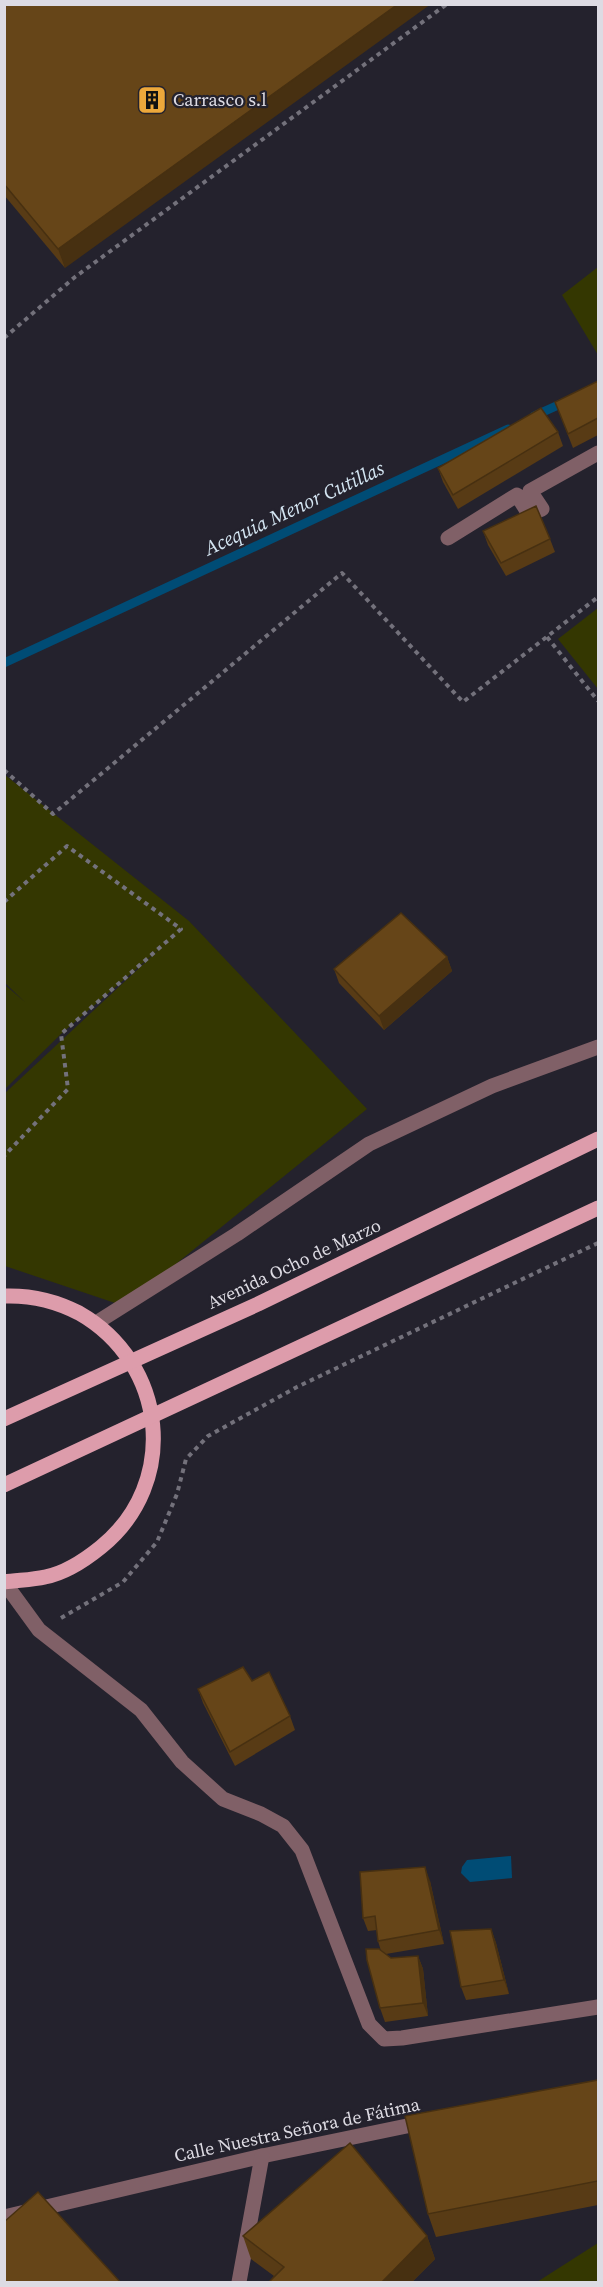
<svg xmlns="http://www.w3.org/2000/svg" width="603" height="2287" viewBox="0 0 603 2287" font-family="'Source Serif 4',serif">
<style>
.green{fill:#343701}
.water{fill:#004c75}
.lines{fill:none;stroke-linecap:round;stroke-linejoin:round}
.stream{stroke:#004c75;stroke-width:9}
.path{stroke:#73717b;stroke-width:4;stroke-dasharray:4.5 4.5;stroke-linecap:butt}
.minor{stroke:#806067;stroke-width:15}
.major{stroke:#dd9cab;stroke-width:15}
.wall{fill:#583b15}
.shaded-wall{fill:#473011}
.building{fill:#664518;stroke:#473011;stroke-width:1.5}
.labels{text-anchor:middle;stroke-width:4.5;stroke-linejoin:round;paint-order:stroke}
.poi-label{font-size:18px;fill:#dddbe3;stroke:#24222d;text-anchor:start}
.street-label{font-size:18px;fill:#dddbe3;stroke:#24222d}
.water-label{font-size:20px;font-style:italic;fill:#d4e5f2;stroke:#24222d}
</style>
<rect width="100%" height="100%" fill="#24222d"/>
<g class="green">
<path d="M 598,267 L 598,355 L 562,295 Z"/>
<path d="M 598,608 L 598,689 L 558,639 Z"/>
<path d="M 5,775 L 189,921 L 367,1109 L 124,1306 L 5,1266 L 5,1093 L 165,944 L 61,1034 L 5,1089 L 5,985 L 25,1002 L 5,983 Z"/>
<path d="M 598,2243 L 598,2282 L 537,2282 Z"/>
</g>
<path class="water" d="M 511,1856 L 512,1878 L 470,1882 L 461,1873 L 462,1867 L 467,1860 Z"/>
<g class="lines">
<g class="stream">
<path d="M 534,416 L 565,402"/>
<path d="M 4,663 L 508,429"/>
</g>
<g class="path">
<path d="M 4,338 L 75,277 L 447,4"/>
<path d="M 547,637 L 598,701"/>
<path d="M 4,770 L 53,814 L 342,573 L 463,702 L 598,597"/>
<path d="M 4,902 L 67,846 L 181,929 L 61,1034 L 68,1089 L 4,1156"/>
<path d="M 61,1618 L 123,1582 L 157,1542 L 177,1494 L 186,1459 L 208,1436 L 297,1387 L 598,1243"/>
</g>
<g class="minor">
<path d="M 448,538 L 517,495 L 529,514 L 542,509 L 530,491 L 598,453"/>
<path d="M 96,1323 L 237,1234 L 369,1144 L 492,1086 L 598,1047"/>
<path d="M 4,1582 L 39,1630 L 141,1710 L 182,1762 L 223,1799 L 261,1814 L 283,1826 L 302,1850 L 369,2024 L 384,2039 L 402,2038 L 598,2007"/>
<path d="M 4,2217 L 262,2156 L 426,2122"/>
<path d="M 239,2282 L 262,2156"/>
</g>
<g class="major">
<path d="M 4,1296 C 31,1295 56,1301 79,1313 C 167,1363 180,1483 101,1547 C 85,1560 66,1573 45,1577 C 32,1580 18,1580 4,1582"/>
<path d="M 4,1419 L 258,1304 L 598,1139"/>
<path d="M 4,1485 L 598,1208"/>
</g>
</g>
<g class="wall">
<path d="M 4,4 L 65,268 L 4,195 Z"/>
<path d="M 598,381 L 598,435 L 573,448 L 555,402 Z"/>
<path d="M 558,432 L 563,446 L 458,509 L 443,482 L 438,468 Z"/>
<path d="M 483,531 L 550,539 L 555,552 L 506,576 L 488,545 Z"/>
<path d="M 447,957 L 452,971 L 384,1030 L 339,983 L 334,969 Z"/>
<path d="M 252,1681 L 290,1716 L 295,1730 L 235,1766 L 203,1703 L 198,1689 Z"/>
<path d="M 430,1881 L 444,1944 L 386,1954 L 391,1958 L 418,1956 L 423,1969 L 428,2016 L 385,2022 L 380,2008 L 381,1951 L 378,1941 L 377,1930 L 368,1931 L 363,1918 Z"/>
<path d="M 491,1929 L 496,1943 L 509,1994 L 466,2000 L 461,1987 Z"/>
<path d="M 598,2080 L 598,2205 L 436,2237 L 428,2214 Z"/>
<path d="M 243,2236 L 427,2236 L 435,2259 L 411,2283 L 268,2283 L 274,2276 L 251,2259 Z"/>
</g>
<g class="shaded-wall">
<path d="M 398,4 L 431,4 L 65,268 L 58,249 Z"/>
<path d="M 447,957 L 452,971 L 384,1030 L 379,1016 Z"/>
<path d="M 425,1867 L 430,1881 L 444,1944 L 439,1930 Z"/>
<path d="M 491,1929 L 496,1943 L 509,1994 L 504,1980 Z"/>
<path d="M 418,1956 L 423,1969 L 428,2016 L 423,2003 Z"/>
<path d="M 427,2236 L 435,2259 L 411,2283 L 381,2283 Z"/>
</g>
<g class="building">
<path d="M 4,4 L 398,4 L 58,249 L 4,184 Z"/>
<path d="M 598,381 L 598,418 L 568,434 L 555,402 Z"/>
<path d="M 541,408 L 558,432 L 453,495 L 438,468 Z"/>
<path d="M 536,506 L 550,539 L 501,563 L 483,531 Z"/>
<path d="M 401,913 L 447,957 L 379,1016 L 334,969 Z"/>
<path d="M 243,1667 L 252,1681 L 269,1672 L 290,1716 L 230,1752 L 198,1689 Z"/>
<path d="M 425,1867 L 439,1930 L 378,1941 L 375,1916 L 363,1918 L 360,1872 Z"/>
<path d="M 491,1929 L 504,1980 L 461,1987 L 450,1931 Z"/>
<path d="M 366,1949 L 379,1949 L 391,1958 L 418,1956 L 423,2003 L 380,2008 L 367,1960 Z"/>
<path d="M 598,2080 L 598,2181 L 428,2214 L 405,2116 Z"/>
<path d="M 350,2143 L 427,2236 L 381,2283 L 268,2283 L 284,2267 L 243,2236 Z"/>
<path d="M 38,2192 L 121,2283 L 4,2283 L 4,2222 Z"/>
</g>
<defs>
<g id="building-square" transform="scale(1.5)"><rect x="-9" y="-9" width="18" height="18" rx="4" fill="#eda83b" stroke="#24222d"/><path d="M-4-6H4V6H1V3H-1V6H-4ZM-2.5-4.3h1.7v1.8h-1.7ZM.8-4.3h1.7v1.8H.8ZM-2.5-1h1.7V.8h-1.7ZM.8-1h1.7V.8H.8Z" fill="#111"/></g>
</defs>
<g fill-rule="evenodd">
<use href="#building-square" x="152" y="100"/>
</g>
<g class="labels">
<g class="poi-label">
<text x="173" y="106">Carrasco s.l</text>
</g>
<g class="street-label">
<text transform="translate(294 1264) rotate(-25)" y="6">Avenida Ocho de Marzo</text>
<text transform="translate(297 2130) rotate(-12)" y="6">Calle Nuestra Señora de Fátima</text>
</g>
<g class="water-label">
<text transform="translate(294 508) rotate(-25)" y="7">Acequia Menor Cutillas</text>
</g>
</g>
<rect width="603" height="2287" fill="none" stroke="#dddbe3" stroke-width="12"/>
</svg>
